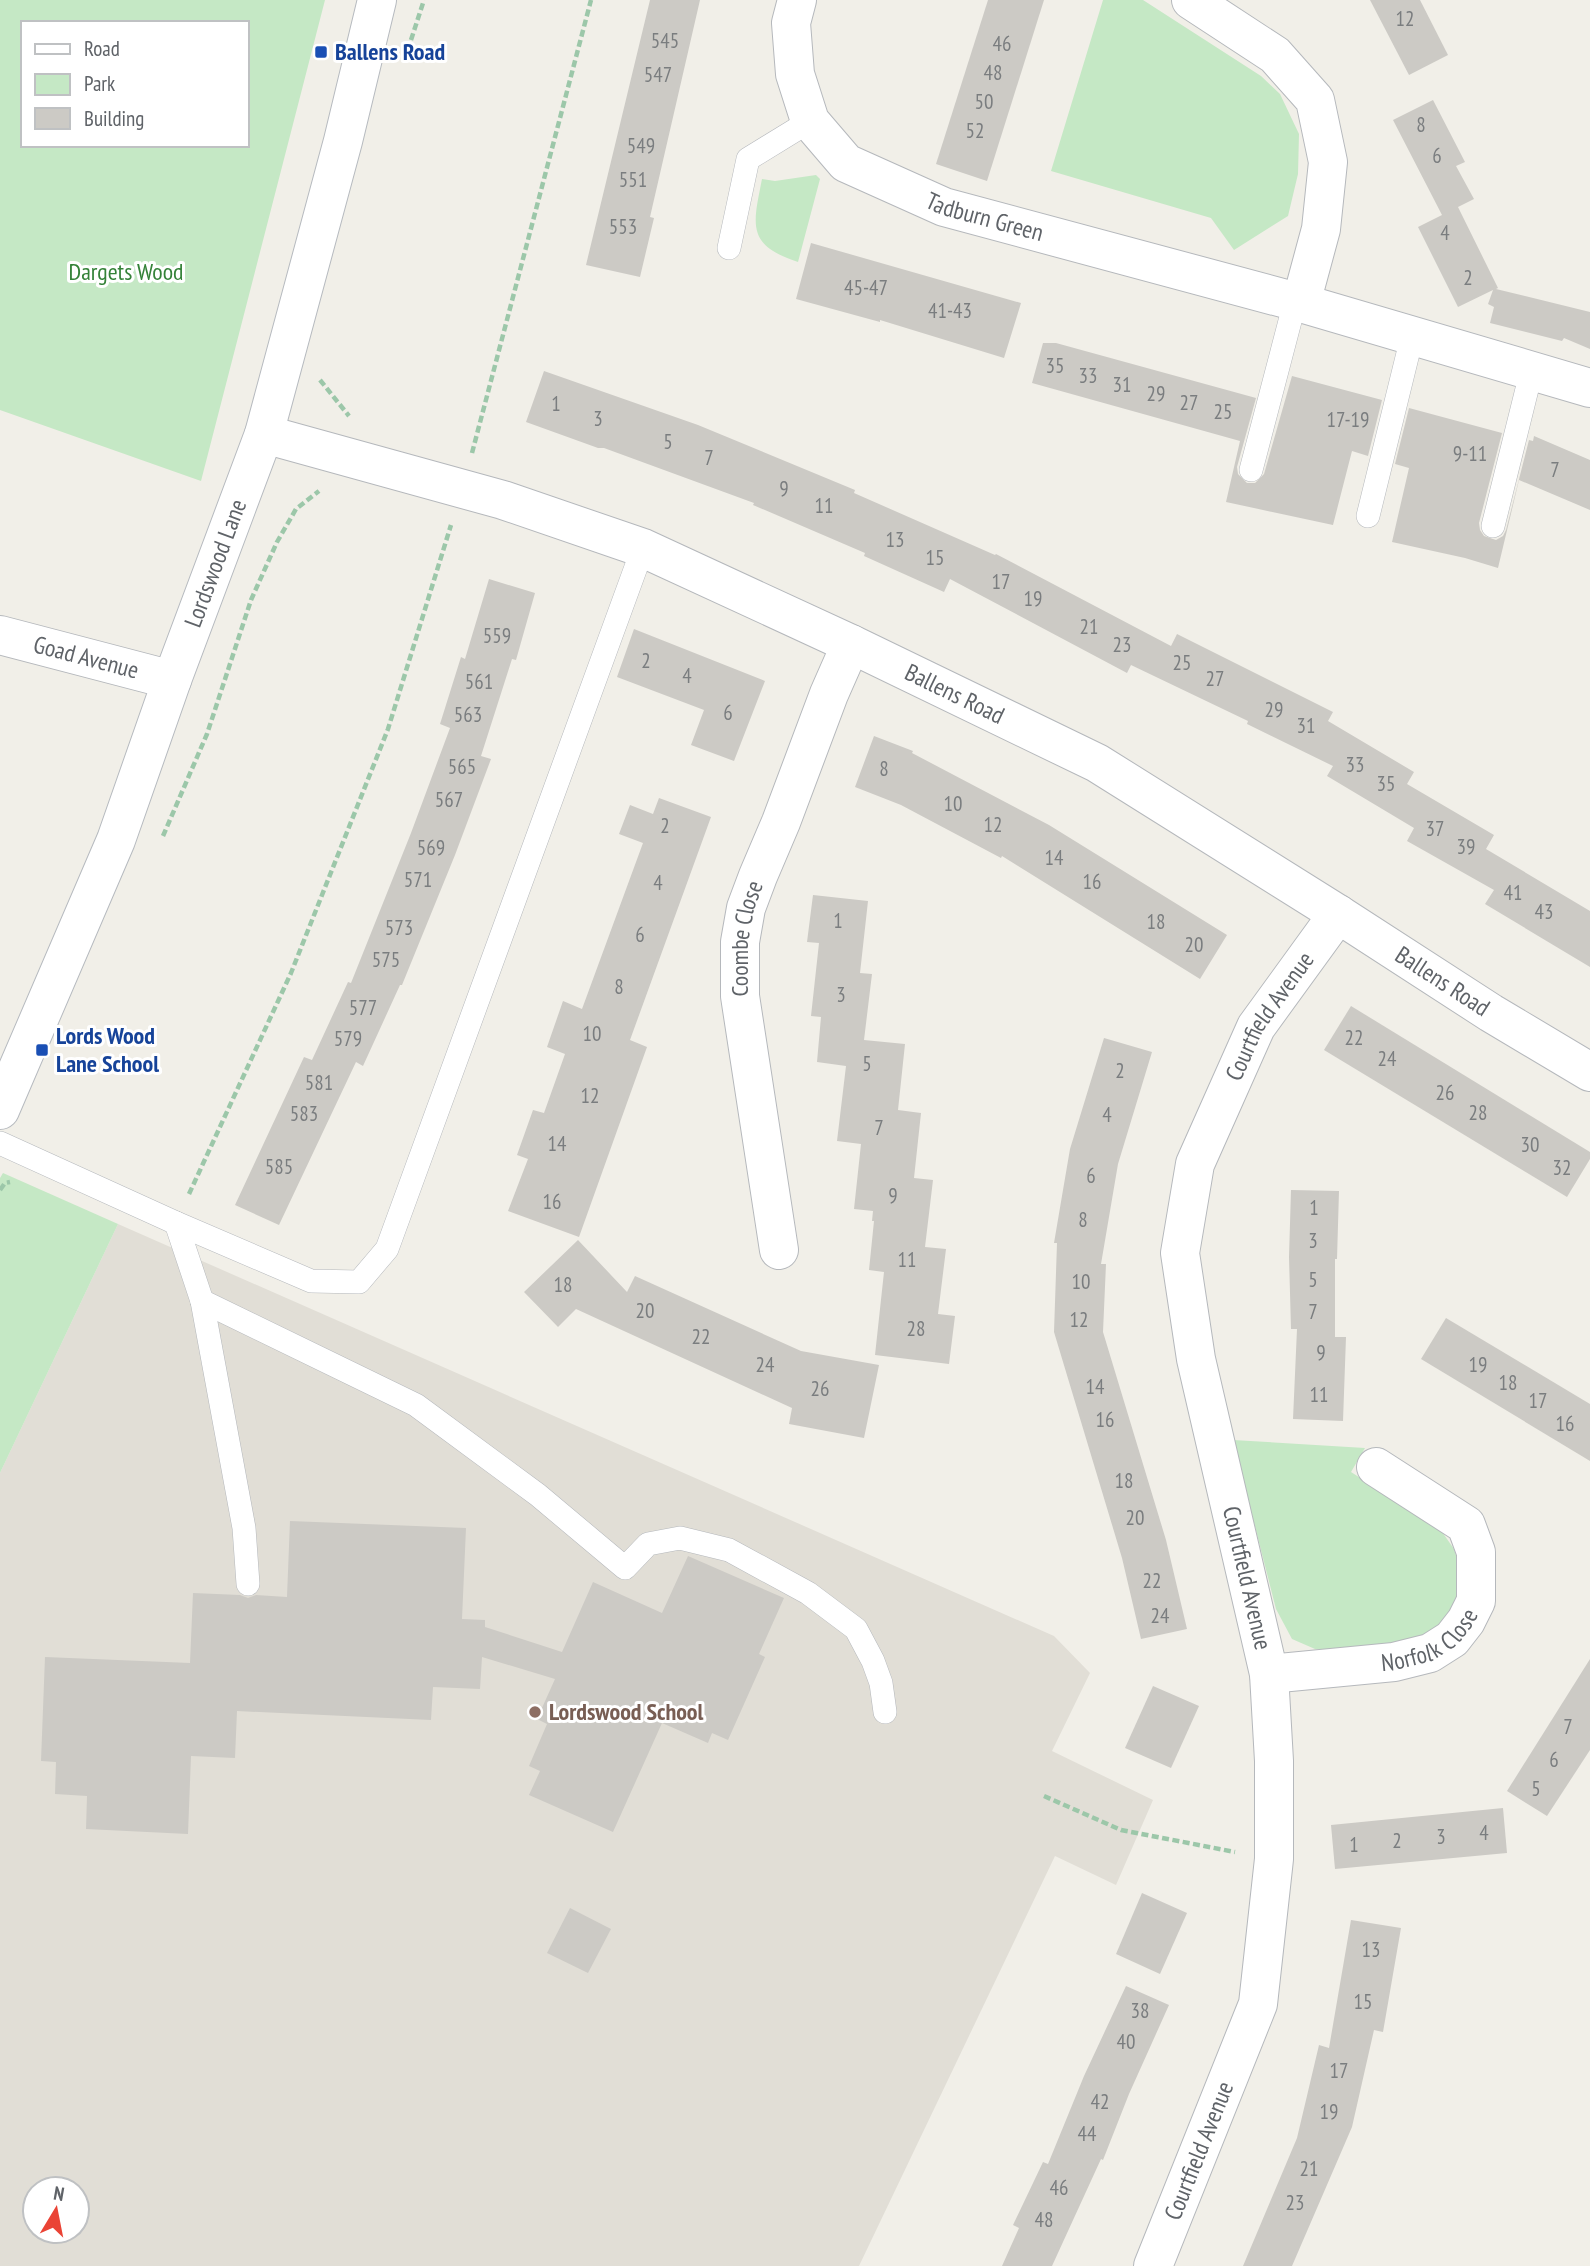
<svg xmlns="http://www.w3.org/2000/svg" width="1590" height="2266" viewBox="0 0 1590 2266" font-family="'PT Sans Narrow',sans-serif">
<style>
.education{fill:#e1ded6;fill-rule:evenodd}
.green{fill:#c5e8c5;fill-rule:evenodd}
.building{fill:#cccac5}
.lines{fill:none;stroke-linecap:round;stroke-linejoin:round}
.lane-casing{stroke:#b5b8bc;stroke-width:24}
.street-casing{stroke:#b5b8bc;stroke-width:40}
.secondary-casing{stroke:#b6babf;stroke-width:40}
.path{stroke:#9cc7a9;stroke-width:4.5;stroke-dasharray:7 3.5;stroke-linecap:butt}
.lane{stroke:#fff;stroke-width:23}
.street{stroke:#fff;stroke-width:38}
.secondary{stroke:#fff;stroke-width:38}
.transit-dot{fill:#1a4fb4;stroke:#fff;stroke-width:2.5}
.education-dot{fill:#8d6e63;stroke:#fff;stroke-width:2.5}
.labels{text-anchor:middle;stroke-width:6;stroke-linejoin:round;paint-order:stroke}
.number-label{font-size:21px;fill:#7a7d7f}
.transit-label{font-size:24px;font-weight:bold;fill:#164399;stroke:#fff;text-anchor:start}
.street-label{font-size:24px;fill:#5f6368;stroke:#fff}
.park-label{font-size:24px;fill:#348238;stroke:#fff}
.education-label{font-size:24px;font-weight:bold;fill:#785e54;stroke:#fff;text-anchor:start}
</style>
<rect width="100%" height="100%" fill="#f1efe8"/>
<path class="education" d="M 118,1224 L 1054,1636 L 1090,1673 L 1052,1751 L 1153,1800 L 1116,1885 L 1055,1856 L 859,2266 L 0,2266 L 0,1473 ZM 35,2189 L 77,2189 L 77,2231 L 35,2231 Z"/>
<g class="green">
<path d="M 0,0 L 325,0 L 201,481 L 0,410 ZM 23,23 L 247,23 L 247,145 L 23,145 Z"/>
<path d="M 1103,0 L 1143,0 L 1261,76 L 1280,94 L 1299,134 L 1298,174 L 1288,216 L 1234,250 L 1211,218 L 1051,171 Z"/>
<path d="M 816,175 L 820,179 L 798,262 C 746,245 753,225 762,179 L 775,181 Z"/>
<path d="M 3,1173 L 118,1224 L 0,1473 L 0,1178 Z"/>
<path d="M 1233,1440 L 1365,1448 L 1351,1472 L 1440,1529 L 1454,1549 L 1461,1572 L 1458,1598 L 1445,1626 L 1407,1645 L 1347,1651 L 1315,1649 L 1292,1639 L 1276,1609 Z"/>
</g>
<g class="building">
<path d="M 650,0 L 700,0 L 650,217 L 654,218 L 640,277 L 586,265 Z"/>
<path d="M 988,0 L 1044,0 L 987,181 L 936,164 Z"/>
<path d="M 1370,0 L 1420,0 L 1448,55 L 1409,75 Z"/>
<path d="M 1433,100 L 1465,162 L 1456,166 L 1474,199 L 1458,207 L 1498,288 L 1496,289 L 1590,312 L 1590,349 L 1564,338 L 1562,341 L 1490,323 L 1494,307 L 1488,304 L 1493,290 L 1458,307 L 1418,227 L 1442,215 L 1393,120 Z"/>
<path d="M 811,243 L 1021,303 L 1004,358 L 880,320 L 880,322 L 796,299 Z"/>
<path d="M 1043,343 L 1056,343 L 1256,398 L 1237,467 L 1238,474 L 1247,483 L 1255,483 L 1264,474 L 1292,376 L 1382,400 L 1368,456 L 1352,451 L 1333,525 L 1226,502 L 1240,441 L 1032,383 Z"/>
<path d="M 544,371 L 698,425 L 855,490 L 854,493 L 995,555 L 996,554 L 1171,646 L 1177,634 L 1333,712 L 1328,721 L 1414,772 L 1407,784 L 1494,835 L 1486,849 L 1590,911 L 1590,967 L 1485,904 L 1494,890 L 1407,841 L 1414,828 L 1327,776 L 1333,766 L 1247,724 L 1248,721 L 1131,665 L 1127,673 L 950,579 L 944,592 L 864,556 L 865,553 L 753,505 L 754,503 L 604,448 L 598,448 L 526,422 Z"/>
<path d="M 1409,408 L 1502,433 L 1479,523 L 1480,530 L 1484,536 L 1496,540 L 1503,536 L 1506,530 L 1529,440 L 1533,441 L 1534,436 L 1590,460 L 1590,510 L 1519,480 L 1498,568 L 1465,558 L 1392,542 L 1409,468 L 1395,464 Z"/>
<path d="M 489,579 L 535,593 L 516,660 L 512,659 L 481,756 L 491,759 L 455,855 L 402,985 L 400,985 L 363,1066 L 356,1062 L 279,1225 L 235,1205 L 304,1057 L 312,1060 L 348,982 L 351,983 L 411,833 L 450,728 L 440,724 L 461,657 L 465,659 Z"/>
<path d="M 634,629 L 765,681 L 734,761 L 691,745 L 704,710 L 617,677 Z"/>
<path d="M 874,736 L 913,751 L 912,753 L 1049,825 L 1227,935 L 1200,979 L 1002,856 L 1001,858 L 901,805 L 855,787 Z"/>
<path d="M 659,798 L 711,817 L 630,1040 L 647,1047 L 579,1237 L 508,1211 L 528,1159 L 517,1155 L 533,1110 L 544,1113 L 565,1054 L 547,1047 L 563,1001 L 582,1009 L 643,843 L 619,834 L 630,805 L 653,814 Z"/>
<path d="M 813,895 L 868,901 L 860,973 L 872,974 L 864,1040 L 905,1044 L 898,1110 L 921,1113 L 914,1178 L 933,1180 L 925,1247 L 946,1249 L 938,1314 L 955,1316 L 949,1364 L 875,1355 L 884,1272 L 869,1270 L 874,1221 L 872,1221 L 873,1211 L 854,1209 L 861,1144 L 837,1141 L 846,1066 L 817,1062 L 821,1017 L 811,1016 L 819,943 L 807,942 Z"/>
<path d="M 1351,1006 L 1590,1152 L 1590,1159 L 1567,1197 L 1324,1050 Z"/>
<path d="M 1104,1038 L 1152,1052 L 1118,1164 L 1101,1264 L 1106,1264 L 1103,1332 L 1166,1540 L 1187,1629 L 1141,1639 L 1122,1558 L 1054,1332 L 1057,1243 L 1054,1243 L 1063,1190 L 1070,1149 Z"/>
<path d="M 1291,1190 L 1339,1191 L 1337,1259 L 1335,1259 L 1335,1337 L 1346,1337 L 1343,1421 L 1293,1419 L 1297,1329 L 1291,1329 L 1289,1257 Z"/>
<path d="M 578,1240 L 627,1292 L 635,1276 L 801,1351 L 879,1365 L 864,1438 L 789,1424 L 792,1408 L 576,1309 L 558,1327 L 524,1292 Z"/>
<path d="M 1446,1318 L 1590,1404 L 1590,1461 L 1421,1359 Z"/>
<path d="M 290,1521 L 466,1528 L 462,1619 L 485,1620 L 485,1627 L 562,1652 L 593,1582 L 662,1613 L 688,1556 L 784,1598 L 759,1654 L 765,1657 L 728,1740 L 712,1733 L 708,1743 L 662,1723 L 613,1832 L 529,1795 L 540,1771 L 529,1766 L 547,1724 L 537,1719 L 555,1679 L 482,1657 L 480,1689 L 433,1687 L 431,1720 L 237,1711 L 235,1758 L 191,1756 L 188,1834 L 86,1829 L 87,1796 L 55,1794 L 56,1762 L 41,1761 L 45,1657 L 190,1663 L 193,1593 L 240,1595 L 248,1598 L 256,1595 L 287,1597 Z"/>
<path d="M 1590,1659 L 1590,1750 L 1547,1816 L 1507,1791 Z"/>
<path d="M 1153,1686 L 1199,1706 L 1171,1768 L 1125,1748 Z"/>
<path d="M 1503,1808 L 1507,1853 L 1335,1869 L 1331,1825 Z"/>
<path d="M 1142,1893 L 1187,1913 L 1160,1974 L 1116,1954 Z"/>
<path d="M 570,1908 L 611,1929 L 588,1973 L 547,1953 Z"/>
<path d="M 1351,1920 L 1401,1928 L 1383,2032 L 1374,2030 L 1352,2127 L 1292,2266 L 1243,2266 L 1297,2138 L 1319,2045 L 1329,2048 Z"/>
<path d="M 1126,1986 L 1169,2005 L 1129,2094 L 1103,2160 L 1101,2159 L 1052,2266 L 1002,2266 L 1019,2228 L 1013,2225 L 1043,2162 L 1048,2164 L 1084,2076 Z"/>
</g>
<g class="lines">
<g class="lane-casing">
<g id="lane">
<path d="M 729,248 L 748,159 L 810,121"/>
<path d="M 1251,470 L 1295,302"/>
<path d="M 1368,516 L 1412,337"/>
<path d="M 1493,526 L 1532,369"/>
<path d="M 0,1143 L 176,1223 L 311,1281 L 359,1282 L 387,1249 L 643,548"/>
<path d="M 176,1223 L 202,1301 L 244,1528 L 248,1584"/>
<path d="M 202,1301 L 416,1405 L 538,1495 L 625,1568 L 648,1544 L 680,1538 L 729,1550 L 808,1593 L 856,1629 L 873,1661 L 881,1683 L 885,1712"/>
</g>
</g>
<g class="street-casing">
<g id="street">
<path id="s1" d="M 797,0 L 791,23 L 795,74 L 810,121 L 846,163 L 944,207 L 1301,303 L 1590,388"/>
<path d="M 1191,0 L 1275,55 L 1315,100 L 1328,162 L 1321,229 L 1301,303"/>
<path id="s2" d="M 264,434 L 503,500 L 643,548 L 851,644 L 1097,763 L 1338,914 L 1491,1013 L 1590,1072"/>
<path id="s3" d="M 0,635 L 172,680"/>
<path id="s4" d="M 779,1250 L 740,996 L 740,942 L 746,908 L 758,876 L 781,822 L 829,694 L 851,644"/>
<path id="s5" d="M 1269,1674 L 1394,1662 L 1430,1653 L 1452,1639 L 1466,1621 L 1476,1601 L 1476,1552 L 1466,1525 L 1376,1467"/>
<path id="s6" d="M 1153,2266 L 1258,2004 L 1274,1859 L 1274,1761 L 1269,1674 L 1196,1359 L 1180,1253 L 1195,1164 L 1256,1027 L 1338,914"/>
</g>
</g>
<g class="secondary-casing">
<g id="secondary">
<path id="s7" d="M 0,1110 L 116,840 L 172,680 L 264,434 L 343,141 L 377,0"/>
</g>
</g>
<g class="path">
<path d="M 411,40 L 424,0"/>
<path d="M 320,380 L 349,416"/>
<path d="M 472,453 L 591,0"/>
<path d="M 163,836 L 207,734 L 251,600 L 277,542 L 296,509 L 319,491"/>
<path d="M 0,1190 L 5,1183 L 10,1182"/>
<path d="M 189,1194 L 291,973 L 388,729 L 451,525"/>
<path d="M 1044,1796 L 1121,1830 L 1235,1852"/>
</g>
<use href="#lane" class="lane"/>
<use href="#street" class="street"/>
<use href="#secondary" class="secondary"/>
</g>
<g class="transit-dot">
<rect x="314" y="45" width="14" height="14" rx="3.5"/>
<rect x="35" y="1043" width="14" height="14" rx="3.5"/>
</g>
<circle class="education-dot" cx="535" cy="1712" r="7"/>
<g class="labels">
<g class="number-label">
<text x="1405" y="26">12</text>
<text x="665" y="48">545</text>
<text x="1002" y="51">46</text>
<text x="993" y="80">48</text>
<text x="658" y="82">547</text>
<text x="984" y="109">50</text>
<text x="1421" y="132">8</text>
<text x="975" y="138">52</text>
<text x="641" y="153">549</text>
<text x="1437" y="163">6</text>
<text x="633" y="187">551</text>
<text x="623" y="234">553</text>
<text x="1445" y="240">4</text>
<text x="1468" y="285">2</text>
<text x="866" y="295">45-47</text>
<text x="950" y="318">41-43</text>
<text x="1055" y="373">35</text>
<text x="1088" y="383">33</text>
<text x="1122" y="392">31</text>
<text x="1156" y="401">29</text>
<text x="1189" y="410">27</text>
<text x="556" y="411">1</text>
<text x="1223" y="419">25</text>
<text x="598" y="426">3</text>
<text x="1348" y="427">17-19</text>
<text x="668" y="449">5</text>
<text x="1470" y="461">9-11</text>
<text x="709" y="465">7</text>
<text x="1555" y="477">7</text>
<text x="784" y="496">9</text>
<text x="824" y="513">11</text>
<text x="895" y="547">13</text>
<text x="935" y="565">15</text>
<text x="1001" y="589">17</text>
<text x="1033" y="606">19</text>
<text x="1089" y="634">21</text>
<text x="497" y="643">559</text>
<text x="1122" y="652">23</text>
<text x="646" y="668">2</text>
<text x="1182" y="670">25</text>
<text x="687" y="683">4</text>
<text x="1215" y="686">27</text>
<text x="479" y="689">561</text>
<text x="1274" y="717">29</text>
<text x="728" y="720">6</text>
<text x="468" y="722">563</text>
<text x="1306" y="733">31</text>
<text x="1355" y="772">33</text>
<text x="462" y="774">565</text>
<text x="884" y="776">8</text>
<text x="1386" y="791">35</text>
<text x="449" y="807">567</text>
<text x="953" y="811">10</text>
<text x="993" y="832">12</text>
<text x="665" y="833">2</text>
<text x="1435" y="836">37</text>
<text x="1466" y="854">39</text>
<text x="431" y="855">569</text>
<text x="1054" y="865">14</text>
<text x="418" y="887">571</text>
<text x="1092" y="889">16</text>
<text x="658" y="890">4</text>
<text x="1513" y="900">41</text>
<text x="1544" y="919">43</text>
<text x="838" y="928">1</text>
<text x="1156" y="929">18</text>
<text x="399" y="935">573</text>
<text x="640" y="942">6</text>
<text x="1194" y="952">20</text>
<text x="386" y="967">575</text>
<text x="619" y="994">8</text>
<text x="841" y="1002">3</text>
<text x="363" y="1015">577</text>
<text x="592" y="1041">10</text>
<text x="1354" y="1045">22</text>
<text x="348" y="1046">579</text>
<text x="1387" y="1066">24</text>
<text x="867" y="1071">5</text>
<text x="1120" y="1078">2</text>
<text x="319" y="1090">581</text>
<text x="1445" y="1100">26</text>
<text x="590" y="1103">12</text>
<text x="1478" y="1120">28</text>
<text x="304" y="1121">583</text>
<text x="1107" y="1122">4</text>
<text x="879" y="1135">7</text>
<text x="557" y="1151">14</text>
<text x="1530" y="1152">30</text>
<text x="279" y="1174">585</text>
<text x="1562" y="1175">32</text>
<text x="1091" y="1183">6</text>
<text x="893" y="1203">9</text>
<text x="552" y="1209">16</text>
<text x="1314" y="1215">1</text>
<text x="1083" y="1227">8</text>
<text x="1313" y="1248">3</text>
<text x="907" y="1267">11</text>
<text x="1313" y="1287">5</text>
<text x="1081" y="1289">10</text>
<text x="563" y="1292">18</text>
<text x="645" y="1318">20</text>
<text x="1313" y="1319">7</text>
<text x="1079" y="1327">12</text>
<text x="916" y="1336">28</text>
<text x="701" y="1344">22</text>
<text x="1321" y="1360">9</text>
<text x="765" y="1372">24</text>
<text x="1478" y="1372">19</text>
<text x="1508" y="1390">18</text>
<text x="1095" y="1394">14</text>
<text x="820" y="1396">26</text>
<text x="1319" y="1402">11</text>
<text x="1538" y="1408">17</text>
<text x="1105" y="1427">16</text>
<text x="1565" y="1431">16</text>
<text x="1124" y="1488">18</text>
<text x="1135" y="1525">20</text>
<text x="1152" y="1588">22</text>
<text x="1160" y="1623">24</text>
<text x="1568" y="1734">7</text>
<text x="1554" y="1767">6</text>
<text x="1536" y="1796">5</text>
<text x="1484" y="1840">4</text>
<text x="1441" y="1844">3</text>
<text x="1397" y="1848">2</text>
<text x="1354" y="1852">1</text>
<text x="1371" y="1957">13</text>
<text x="1363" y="2009">15</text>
<text x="1140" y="2018">38</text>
<text x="1126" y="2049">40</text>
<text x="1339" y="2078">17</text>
<text x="1100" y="2109">42</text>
<text x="1329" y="2119">19</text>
<text x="1087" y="2141">44</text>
<text x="1309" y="2176">21</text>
<text x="1059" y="2195">46</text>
<text x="1295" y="2210">23</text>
<text x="1044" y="2227">48</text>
</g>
<g class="transit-label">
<text x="335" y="60">Ballens Road</text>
<text x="56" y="1044">Lords Wood<tspan x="56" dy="28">Lane School</tspan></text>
</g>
<g class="street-label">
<text dy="8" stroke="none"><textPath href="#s1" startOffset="329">Tadburn Green</textPath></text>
<text dy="8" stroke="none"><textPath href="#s7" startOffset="588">Lordswood Lane</textPath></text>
<text dy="8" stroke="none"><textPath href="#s3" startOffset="89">Goad Avenue</textPath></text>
<text dy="8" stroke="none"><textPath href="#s2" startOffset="740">Ballens Road</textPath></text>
<text dy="8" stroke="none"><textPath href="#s4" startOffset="315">Coombe Close</textPath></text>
<text dy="8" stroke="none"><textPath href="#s2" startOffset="1307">Ballens Road</textPath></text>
<text dy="8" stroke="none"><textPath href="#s6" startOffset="1300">Courtfield Avenue</textPath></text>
<text transform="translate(1247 1578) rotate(77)" y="8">Courtfield Avenue</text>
<text dy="8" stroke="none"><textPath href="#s5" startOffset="168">Norfolk Close</textPath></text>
<text dy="8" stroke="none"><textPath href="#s6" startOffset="124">Courtfield Avenue</textPath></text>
</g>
<g class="park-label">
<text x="126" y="280">Dargets Wood</text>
</g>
<g class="education-label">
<text x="549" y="1720">Lordswood School</text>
</g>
</g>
<rect x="21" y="21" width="228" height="126" fill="#ffffff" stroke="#bfc1c3" stroke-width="2"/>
<rect x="35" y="44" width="35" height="10" fill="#ffffff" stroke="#bfc1c3" stroke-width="2"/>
<text x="84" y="56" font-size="21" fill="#5f6368">Road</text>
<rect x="35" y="74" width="35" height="21" fill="#c5e8c5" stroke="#bfc1c3" stroke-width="2"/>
<text x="84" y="91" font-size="21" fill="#5f6368">Park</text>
<rect x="35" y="108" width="35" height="21" fill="#cccac5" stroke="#bfc1c3" stroke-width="2"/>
<text x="84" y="126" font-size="21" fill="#5f6368">Building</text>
<g transform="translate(56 2210) rotate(10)"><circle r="33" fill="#ffffff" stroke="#bfc1c3" stroke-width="2"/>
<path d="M0-5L12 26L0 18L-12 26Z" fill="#ea4335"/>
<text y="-10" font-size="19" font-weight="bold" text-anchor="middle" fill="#5f6368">N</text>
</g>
</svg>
